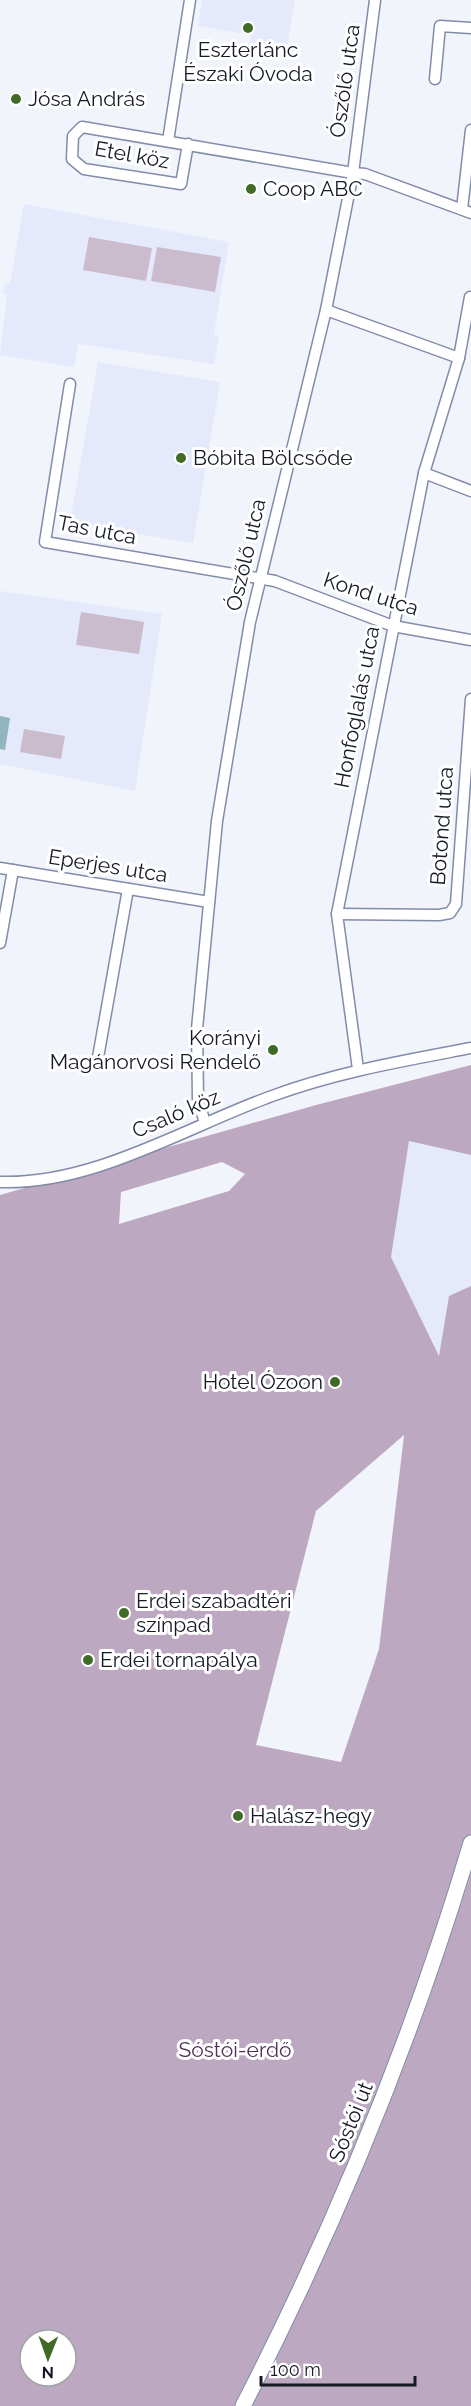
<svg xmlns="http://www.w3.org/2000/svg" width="471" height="2406" viewBox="0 0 471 2406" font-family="Raleway,sans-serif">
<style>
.built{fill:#e4eafb}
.green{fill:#cbbccd}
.forest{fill:#bda8c1;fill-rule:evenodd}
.water{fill:#91b6bf}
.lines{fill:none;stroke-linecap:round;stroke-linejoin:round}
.street-casing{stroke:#808caa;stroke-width:13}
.secondary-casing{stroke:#808caa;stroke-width:17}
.street{stroke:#fff;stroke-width:10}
.secondary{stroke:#fff;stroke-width:15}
.poi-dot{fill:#406a27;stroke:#fff;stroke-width:2}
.labels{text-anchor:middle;stroke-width:6;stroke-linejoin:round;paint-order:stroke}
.poi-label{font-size:21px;fill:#151a25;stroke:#fff;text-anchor:start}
.street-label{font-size:21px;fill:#151a25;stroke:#fff}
.park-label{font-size:21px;fill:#523358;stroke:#fff}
</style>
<rect width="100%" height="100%" fill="#f1f4fb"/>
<g class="built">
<path d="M 202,0 L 295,0 L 286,53 L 249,47 L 251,35 L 198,26 Z"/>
<path d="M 24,204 L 229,242 L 214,334 L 219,336 L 214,364 L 78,344 L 74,367 L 0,355 L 7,295 L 3,294 L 5,284 L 10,284 Z"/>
<path d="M 98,362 L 220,382 L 193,543 L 70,523 Z"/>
<path d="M 0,591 L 162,614 L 135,791 L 0,764 Z"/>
<path d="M 409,1141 L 471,1155 L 471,1286 L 449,1296 L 440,1357 L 391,1257 Z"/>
</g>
<g class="green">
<path d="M 89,237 L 152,248 L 146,281 L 83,270 Z"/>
<path d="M 157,247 L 221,257 L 215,292 L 151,281 Z"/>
<path d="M 81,612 L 144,622 L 139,654 L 76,645 Z"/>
<path d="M 24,729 L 65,736 L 61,759 L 20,752 Z"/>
</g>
<path class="forest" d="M 471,1065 L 471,1155 L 409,1141 L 391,1257 L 439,1356 L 449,1296 L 471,1286 L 471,2406 L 0,2406 L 0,1195 L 316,1105 ZM 222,1162 L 245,1174 L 229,1191 L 119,1224 L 121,1192 ZM 404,1435 L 379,1649 L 341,1762 L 256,1745 L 316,1511 ZM 30,2340 L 66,2340 L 66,2376 L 30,2376 Z"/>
<path class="water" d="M 0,716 L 10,718 L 5,750 L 0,749 Z"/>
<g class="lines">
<g class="street-casing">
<g id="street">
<path d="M 435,79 L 440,26 L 471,28"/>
<path d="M 168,141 L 190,0"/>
<path d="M 188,144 L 181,184 L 84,169 L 72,159 L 73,136 L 82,127 L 353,173 L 365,174 L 471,213"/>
<path d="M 462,209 L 471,130"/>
<path d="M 326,310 L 459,358 L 424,473 L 337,914 L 358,1069"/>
<path d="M 459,358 L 470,297"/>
<path d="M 70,384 L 45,542 L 275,581 L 393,626 L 471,640"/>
<path d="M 424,473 L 471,491"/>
<path d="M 0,868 L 209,902"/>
<path d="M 337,914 L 439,915 L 450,913 L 456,904 L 471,699"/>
<path d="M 0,943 L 13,870"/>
<path d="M 97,1063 L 128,889"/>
<path d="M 205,1123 L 198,1099 L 197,1029 L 217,821 L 250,622 L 326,310 L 353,173 L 375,0"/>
<path d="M 0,1182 C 94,1185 186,1127 272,1096 C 337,1072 403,1061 471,1048"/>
</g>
</g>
<g class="secondary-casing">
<path id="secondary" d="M 243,2406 C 336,2225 413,2038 471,1843"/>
</g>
<use href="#street" class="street"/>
<use href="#secondary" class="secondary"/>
</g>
<g class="poi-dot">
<circle cx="248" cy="28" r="6"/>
<circle cx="16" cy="99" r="6"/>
<circle cx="251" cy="189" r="6"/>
<circle cx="181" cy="458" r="6"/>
<circle cx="273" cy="1050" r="6"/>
<circle cx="335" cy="1382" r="6"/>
<circle cx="124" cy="1613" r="6"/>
<circle cx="88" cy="1660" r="6"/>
<circle cx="238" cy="1816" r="6"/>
</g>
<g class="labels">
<g class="poi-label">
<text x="248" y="57" text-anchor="middle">Eszterlánc<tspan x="248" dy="24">Északi Óvoda</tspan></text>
<text x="28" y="106">Jósa András</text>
<text x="263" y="196">Coop ABC</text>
<text x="193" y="465">Bóbita Bölcsőde</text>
<text x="261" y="1045" text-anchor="end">Korányi<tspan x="261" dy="24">Magánorvosi Rendelő</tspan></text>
<text x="323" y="1389" text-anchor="end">Hotel Ózoon</text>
<text x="136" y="1608">Erdei szabadtéri<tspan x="136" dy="24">színpad</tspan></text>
<text x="100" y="1667">Erdei tornapálya</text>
<text x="250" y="1823">Halász-hegy</text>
</g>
<g class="street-label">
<text transform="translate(345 81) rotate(-82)" y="7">Ószőlő utca</text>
<text transform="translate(132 155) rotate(10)" y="7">Etel köz</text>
<text transform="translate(97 530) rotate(11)" y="7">Tas utca</text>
<text transform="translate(246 555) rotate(-77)" y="7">Ószőlő utca</text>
<text transform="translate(371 594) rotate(18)" y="7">Kond utca</text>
<text transform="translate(357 707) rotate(-79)" y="7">Honfoglalás utca</text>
<text transform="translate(442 826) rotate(-86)" y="7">Botond utca</text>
<text transform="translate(108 866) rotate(9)" y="7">Eperjes utca</text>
<text transform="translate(176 1114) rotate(-23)" y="7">Csaló köz</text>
<text transform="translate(351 2122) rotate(-68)" y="7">Sóstói út</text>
</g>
<g class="park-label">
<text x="235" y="2057">Sóstói-erdő</text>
</g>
</g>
<g transform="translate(48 2358) rotate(181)"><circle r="28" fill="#ffffff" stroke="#a1a3a8" stroke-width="1.5"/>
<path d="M0-4.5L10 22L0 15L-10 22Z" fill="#406a27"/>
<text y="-9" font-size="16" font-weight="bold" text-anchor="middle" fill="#151a25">N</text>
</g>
<path d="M261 2376v9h154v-9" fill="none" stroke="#151a25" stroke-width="3"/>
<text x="270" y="2376" font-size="18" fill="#151a25" stroke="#ffffff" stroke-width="4.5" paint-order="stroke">100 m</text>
</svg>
